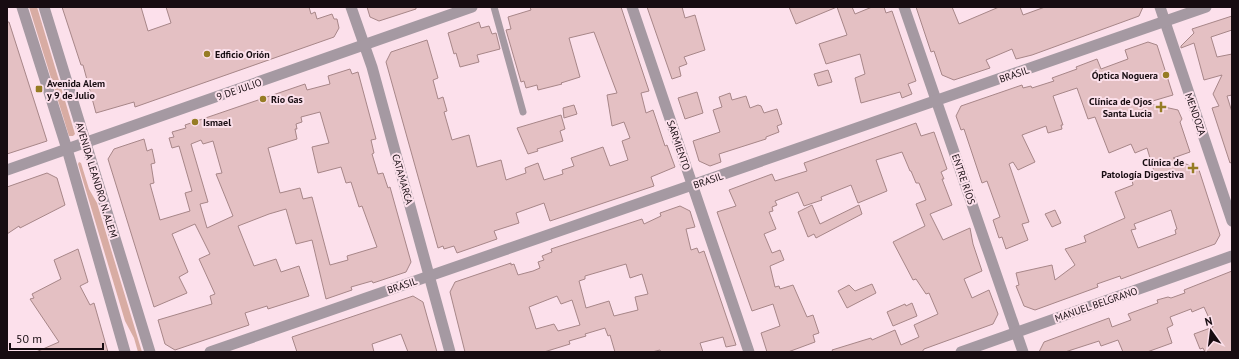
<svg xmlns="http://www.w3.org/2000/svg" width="1239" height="359" viewBox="0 0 1239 359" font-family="'PT Sans',sans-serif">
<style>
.green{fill:#d8aca3}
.building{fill:#e4c0c3;stroke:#a78688;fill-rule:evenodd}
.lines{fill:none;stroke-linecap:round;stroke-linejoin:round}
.service{stroke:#a599a2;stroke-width:7}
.minor{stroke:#a599a2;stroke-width:11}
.tertiary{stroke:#a599a2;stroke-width:11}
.poi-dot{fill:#967c24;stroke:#fce0eb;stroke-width:1.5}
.labels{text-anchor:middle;stroke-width:4;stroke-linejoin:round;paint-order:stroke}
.poi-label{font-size:10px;font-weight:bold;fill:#170c11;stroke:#fce0eb;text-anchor:start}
.street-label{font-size:10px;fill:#170c11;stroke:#fce0eb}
</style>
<rect width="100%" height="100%" fill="#fce0eb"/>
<g class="green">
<path d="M 29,7 L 37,7 L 75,134 L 73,136 L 69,136 Z"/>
<path d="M 79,162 L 81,163 L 89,189 L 97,203 L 142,352 L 138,352 L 134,338 L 125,321 L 78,164 Z"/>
</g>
<g class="building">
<path d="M 62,7 L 141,7 L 148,31 L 171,23 L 166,7 L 309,7 L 311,14 L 315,12 L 317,19 L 332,14 L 334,19 L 337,19 L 339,28 L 334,37 L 135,107 L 134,102 L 96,113 L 83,65 L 81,65 Z"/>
<path d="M 367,7 L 416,7 L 416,9 L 379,21 L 370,17 Z"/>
<path d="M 530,7 L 621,7 L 649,91 L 641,93 L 646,113 L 653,110 L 665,146 L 667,145 L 675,167 L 651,177 L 654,186 L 550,221 L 544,203 L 516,213 L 519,223 L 494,231 L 497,239 L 457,253 L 454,246 L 444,249 L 443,246 L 438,248 L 386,62 L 391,52 L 427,40 L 438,78 L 433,80 L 438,99 L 443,97 L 447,111 L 444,112 L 452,140 L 469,135 L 477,167 L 501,160 L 506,180 L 526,173 L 525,168 L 538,163 L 544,180 L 563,174 L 562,170 L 574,166 L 571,158 L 603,147 L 610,166 L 628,160 L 622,141 L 630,138 L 624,122 L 612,126 L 607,95 L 617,93 L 594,32 L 569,38 L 580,77 L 561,83 L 562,84 L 538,90 L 537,85 L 526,88 L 524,81 L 521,82 L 506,30 L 511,29 L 508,17 L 531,10 Z"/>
<path d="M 647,7 L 682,7 L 685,18 L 695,15 L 705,50 L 684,57 L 687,64 L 679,67 L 681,76 L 672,79 Z"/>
<path d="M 789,7 L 852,7 L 855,14 L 872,7 L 884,7 L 886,13 L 892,11 L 916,81 L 908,84 L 912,94 L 902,98 L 900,92 L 861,103 L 855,78 L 865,74 L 860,54 L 826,64 L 819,44 L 847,35 L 837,7 L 796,24 Z"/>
<path d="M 916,7 L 952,7 L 959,24 L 999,7 L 1020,7 L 1023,15 L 1045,7 L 1143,7 L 1139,16 L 1032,55 L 1016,59 L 1012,49 L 986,60 L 990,68 L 954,80 L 942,75 L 934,51 L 931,52 Z"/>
<path d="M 1232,16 L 1232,30 L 1211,37 L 1217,57 L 1232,54 L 1232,95 L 1227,96 L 1232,112 L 1232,162 L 1230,163 L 1212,108 L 1219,106 L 1213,94 L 1222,75 L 1204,80 L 1194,43 L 1181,48 L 1181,46 L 1194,33 L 1192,29 Z"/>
<path d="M 7,22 L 9,22 L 47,141 L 7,154 Z"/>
<path d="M 479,22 L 481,28 L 489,26 L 492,34 L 496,33 L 500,49 L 477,55 L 479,62 L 460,67 L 456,53 L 454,54 L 448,33 Z"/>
<path d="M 1148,42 L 1157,45 L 1173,95 L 1146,103 L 1178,110 L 1182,119 L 1180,122 L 1190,152 L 1173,158 L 1199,170 L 1220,235 L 1215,244 L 1121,279 L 1120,276 L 1097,284 L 1098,287 L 1035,310 L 1024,306 L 1016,286 L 1019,285 L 1016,273 L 1052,265 L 1055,280 L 1075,265 L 1065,249 L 1086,242 L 1084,236 L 1125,218 L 1115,192 L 1133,185 L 1132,180 L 1154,171 L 1147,148 L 1135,153 L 1131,144 L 1109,153 L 1095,117 L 1088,119 L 1077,88 L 1053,96 L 1063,125 L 1061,125 L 1062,129 L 1048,133 L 1046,126 L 1022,135 L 1035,162 L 1018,170 L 1013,162 L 1009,164 L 1029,222 L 1022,224 L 1028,240 L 1006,249 L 1002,237 L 999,238 L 993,220 L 1000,217 L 987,181 L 982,183 L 964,129 L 961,130 L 956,116 L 961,106 L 1022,85 L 1023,88 L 1031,86 L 1032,88 L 1054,81 L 1052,78 L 1077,69 L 1076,67 L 1097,59 L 1101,69 L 1128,59 L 1125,50 ZM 1171,210 L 1177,229 L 1175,230 L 1176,234 L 1138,248 L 1131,230 L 1136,229 L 1134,224 Z"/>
<path d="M 350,69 L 352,74 L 358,72 L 376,139 L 371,140 L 374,153 L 372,154 L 378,174 L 383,173 L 388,188 L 390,187 L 411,262 L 406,272 L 373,283 L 372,281 L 351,287 L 352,290 L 326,299 L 312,240 L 296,244 L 286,209 L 269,214 L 238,226 L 254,266 L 276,259 L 281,272 L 299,266 L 309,296 L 268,309 L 267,306 L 245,313 L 249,325 L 175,350 L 165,344 L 158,320 L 212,304 L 210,296 L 215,294 L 199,259 L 210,254 L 195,224 L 172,234 L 188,272 L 179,277 L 187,293 L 154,307 L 108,159 L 114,149 L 144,139 L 147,151 L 152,149 L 155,163 L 151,164 L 154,183 L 150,184 L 160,220 L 190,211 L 185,193 L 192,191 L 179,146 L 172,148 L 169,138 L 174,137 L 172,132 L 186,128 L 185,125 L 305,84 L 307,90 L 330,84 L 328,76 ZM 320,112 L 329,143 L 312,147 L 318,173 L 341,167 L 346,183 L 351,182 L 359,207 L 362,206 L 377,247 L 347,256 L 348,260 L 330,265 L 312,197 L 303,199 L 300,188 L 280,193 L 268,148 L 297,139 L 295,129 L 297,129 L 296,124 L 302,122 L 301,117 ZM 201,140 L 203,144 L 213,141 L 222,173 L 216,174 L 233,216 L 207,228 L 200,204 L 208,202 L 191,144 Z"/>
<path d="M 828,70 L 832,82 L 818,86 L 814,74 Z"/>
<path d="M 697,92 L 703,113 L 685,119 L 678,98 Z"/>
<path d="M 730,93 L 732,100 L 746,96 L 750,108 L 758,105 L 761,106 L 764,113 L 777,109 L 782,124 L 777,126 L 779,132 L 766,137 L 766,139 L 719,154 L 721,162 L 710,166 L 699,161 L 693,141 L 720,132 L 713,110 L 722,107 L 719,97 Z"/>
<path d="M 574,105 L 577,114 L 564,118 L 563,108 Z"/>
<path d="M 561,115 L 565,129 L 560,131 L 563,141 L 537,149 L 538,151 L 528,154 L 517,128 Z"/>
<path d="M 916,123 L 921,136 L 934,132 L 947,169 L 941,172 L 944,179 L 942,179 L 952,205 L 930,214 L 943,240 L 970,228 L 973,244 L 982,271 L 964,279 L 972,298 L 989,290 L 998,314 L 993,324 L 924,349 L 922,352 L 833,352 L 832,350 L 871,338 L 872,340 L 895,330 L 901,345 L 919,337 L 914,325 L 938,314 L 929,293 L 926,294 L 916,279 L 913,280 L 893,242 L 925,226 L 916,204 L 926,200 L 919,183 L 916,183 L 911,171 L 910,171 L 902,152 L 876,160 L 887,191 L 858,203 L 851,185 L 821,197 L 822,200 L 804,206 L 798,192 L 775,201 L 777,205 L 772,207 L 773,211 L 769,212 L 776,229 L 764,234 L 772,253 L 780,250 L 784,260 L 770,266 L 775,287 L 779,286 L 780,289 L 793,285 L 807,317 L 813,315 L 819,333 L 813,335 L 815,342 L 788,352 L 767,352 L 761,333 L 780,326 L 773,304 L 752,311 L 717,212 L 736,206 L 729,190 L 772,174 L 775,181 L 807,171 L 804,163 Z"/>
<path d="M 47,173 L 57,178 L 65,205 L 20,228 L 19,226 L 7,234 L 7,187 Z"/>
<path d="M 812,205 L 820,224 L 859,205 L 862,214 L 816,238 L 814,234 L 808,237 L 798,212 Z"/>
<path d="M 680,206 L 690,211 L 695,227 L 686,229 L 691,250 L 697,248 L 699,253 L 704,251 L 736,345 L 726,347 L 723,337 L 700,343 L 703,352 L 661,352 L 660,350 L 652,352 L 615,352 L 610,335 L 608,336 L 605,328 L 585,334 L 586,336 L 569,341 L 570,344 L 544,352 L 465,352 L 450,292 L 455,282 L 511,263 L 511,265 L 514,264 L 518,275 L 533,271 L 540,268 L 538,262 L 544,260 L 542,256 L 552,252 L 551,249 L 642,219 L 644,224 L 661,216 L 660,213 ZM 626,264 L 630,278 L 642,274 L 648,294 L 635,297 L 638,310 L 614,316 L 609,301 L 586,308 L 579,281 L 585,279 L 585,276 ZM 557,296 L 561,304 L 572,300 L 580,325 L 558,331 L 554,324 L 536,329 L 529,307 Z"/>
<path d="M 1055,210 L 1061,223 L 1052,227 L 1045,214 Z"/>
<path d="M 78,249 L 88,282 L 80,286 L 90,305 L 94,303 L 108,352 L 36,352 L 59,342 L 30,299 L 34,298 L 32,294 L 61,279 L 54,260 Z"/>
<path d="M 1232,271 L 1232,352 L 1205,352 L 1203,348 L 1200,349 L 1194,334 L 1213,327 L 1204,307 L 1192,312 L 1191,309 L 1170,317 L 1173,325 L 1167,328 L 1172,343 L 1147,352 L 1123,352 L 1118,340 L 1101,346 L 1099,341 L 1065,352 L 1039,352 L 1044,342 L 1109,318 L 1112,327 L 1131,320 L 1128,314 L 1158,303 L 1157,300 L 1168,297 L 1171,298 L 1185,293 L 1184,290 Z"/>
<path d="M 872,284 L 876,293 L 847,308 L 838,291 L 849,285 L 855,291 Z"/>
<path d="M 413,296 L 423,302 L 437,352 L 408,352 L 401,334 L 372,344 L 374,352 L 297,352 L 292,337 Z"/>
<path d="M 912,303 L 917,316 L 893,326 L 887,312 L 905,304 L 906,306 Z"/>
</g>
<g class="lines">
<path class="service" d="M 494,7 L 523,112"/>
<g class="minor">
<path d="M 351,7 L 372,67 L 450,352"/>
<path d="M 632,7 L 749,352"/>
<path d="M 904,7 L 1023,352"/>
<path d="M 1160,7 L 1232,221"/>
<path d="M 7,170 L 472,7"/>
<path d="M 210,352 L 1206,7"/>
<path d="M 961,352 L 1232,256"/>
</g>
<g class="tertiary">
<path d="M 22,7 L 67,149 L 125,352"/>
<path d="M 44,7 L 150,352"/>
</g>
</g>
<g class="poi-dot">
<circle cx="207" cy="54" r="4"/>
<circle cx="1166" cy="75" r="4"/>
<rect x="35" y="85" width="8" height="8" rx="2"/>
<circle cx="263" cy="99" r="4"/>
<path d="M1159 101h4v4h4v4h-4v4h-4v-4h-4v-4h4z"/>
<circle cx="195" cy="122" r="4"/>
<path d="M1191 162h4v4h4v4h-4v4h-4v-4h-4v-4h4z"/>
</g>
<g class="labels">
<g class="poi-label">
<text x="215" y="58">Edficio Orión</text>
<text x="1158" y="79" text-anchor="end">Óptica Noguera</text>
<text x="47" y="87">Avenida Alem<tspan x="47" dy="12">y 9 de Julio</tspan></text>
<text x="271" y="103">Río Gas</text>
<text x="1152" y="105" text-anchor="end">Clínica de Ojos<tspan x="1152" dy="12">Santa Lucia</tspan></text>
<text x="203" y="126">Ismael</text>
<text x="1184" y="166" text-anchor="end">Clínica de<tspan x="1184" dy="12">Patología Digestiva</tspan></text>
</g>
<g class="street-label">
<text transform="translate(1014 74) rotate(-19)" y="4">BRASIL</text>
<text transform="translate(239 89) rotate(-19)" y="4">9 DE JULIO</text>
<text transform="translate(1196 114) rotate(71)" y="4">MENDOZA</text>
<text transform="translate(679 145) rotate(71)" y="4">SARMIENTO</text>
<text transform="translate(403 179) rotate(74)" y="4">CATAMARCA</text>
<text transform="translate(964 179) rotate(71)" y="4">ENTRE RÍOS</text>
<text transform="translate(97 180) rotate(73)" y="4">AVENIDA LEANDRO N. ALEM</text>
<text transform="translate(708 180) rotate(-19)" y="4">BRASIL</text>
<text transform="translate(402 285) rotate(-19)" y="4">BRASIL</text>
<text transform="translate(1096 304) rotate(-19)" y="4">MANUEL BELGRANO</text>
</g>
</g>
<rect width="1239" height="359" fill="none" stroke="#170c11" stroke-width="16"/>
<g transform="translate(1211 331) rotate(346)" stroke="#fce0eb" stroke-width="3" paint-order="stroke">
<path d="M0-3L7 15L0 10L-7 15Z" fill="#170c11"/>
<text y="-6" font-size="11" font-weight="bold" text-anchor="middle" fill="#170c11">N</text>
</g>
<path d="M10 343v6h93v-6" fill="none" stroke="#170c11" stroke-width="2"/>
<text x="16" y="343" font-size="12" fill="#170c11" stroke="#fce0eb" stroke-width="3" paint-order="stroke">50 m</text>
</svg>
